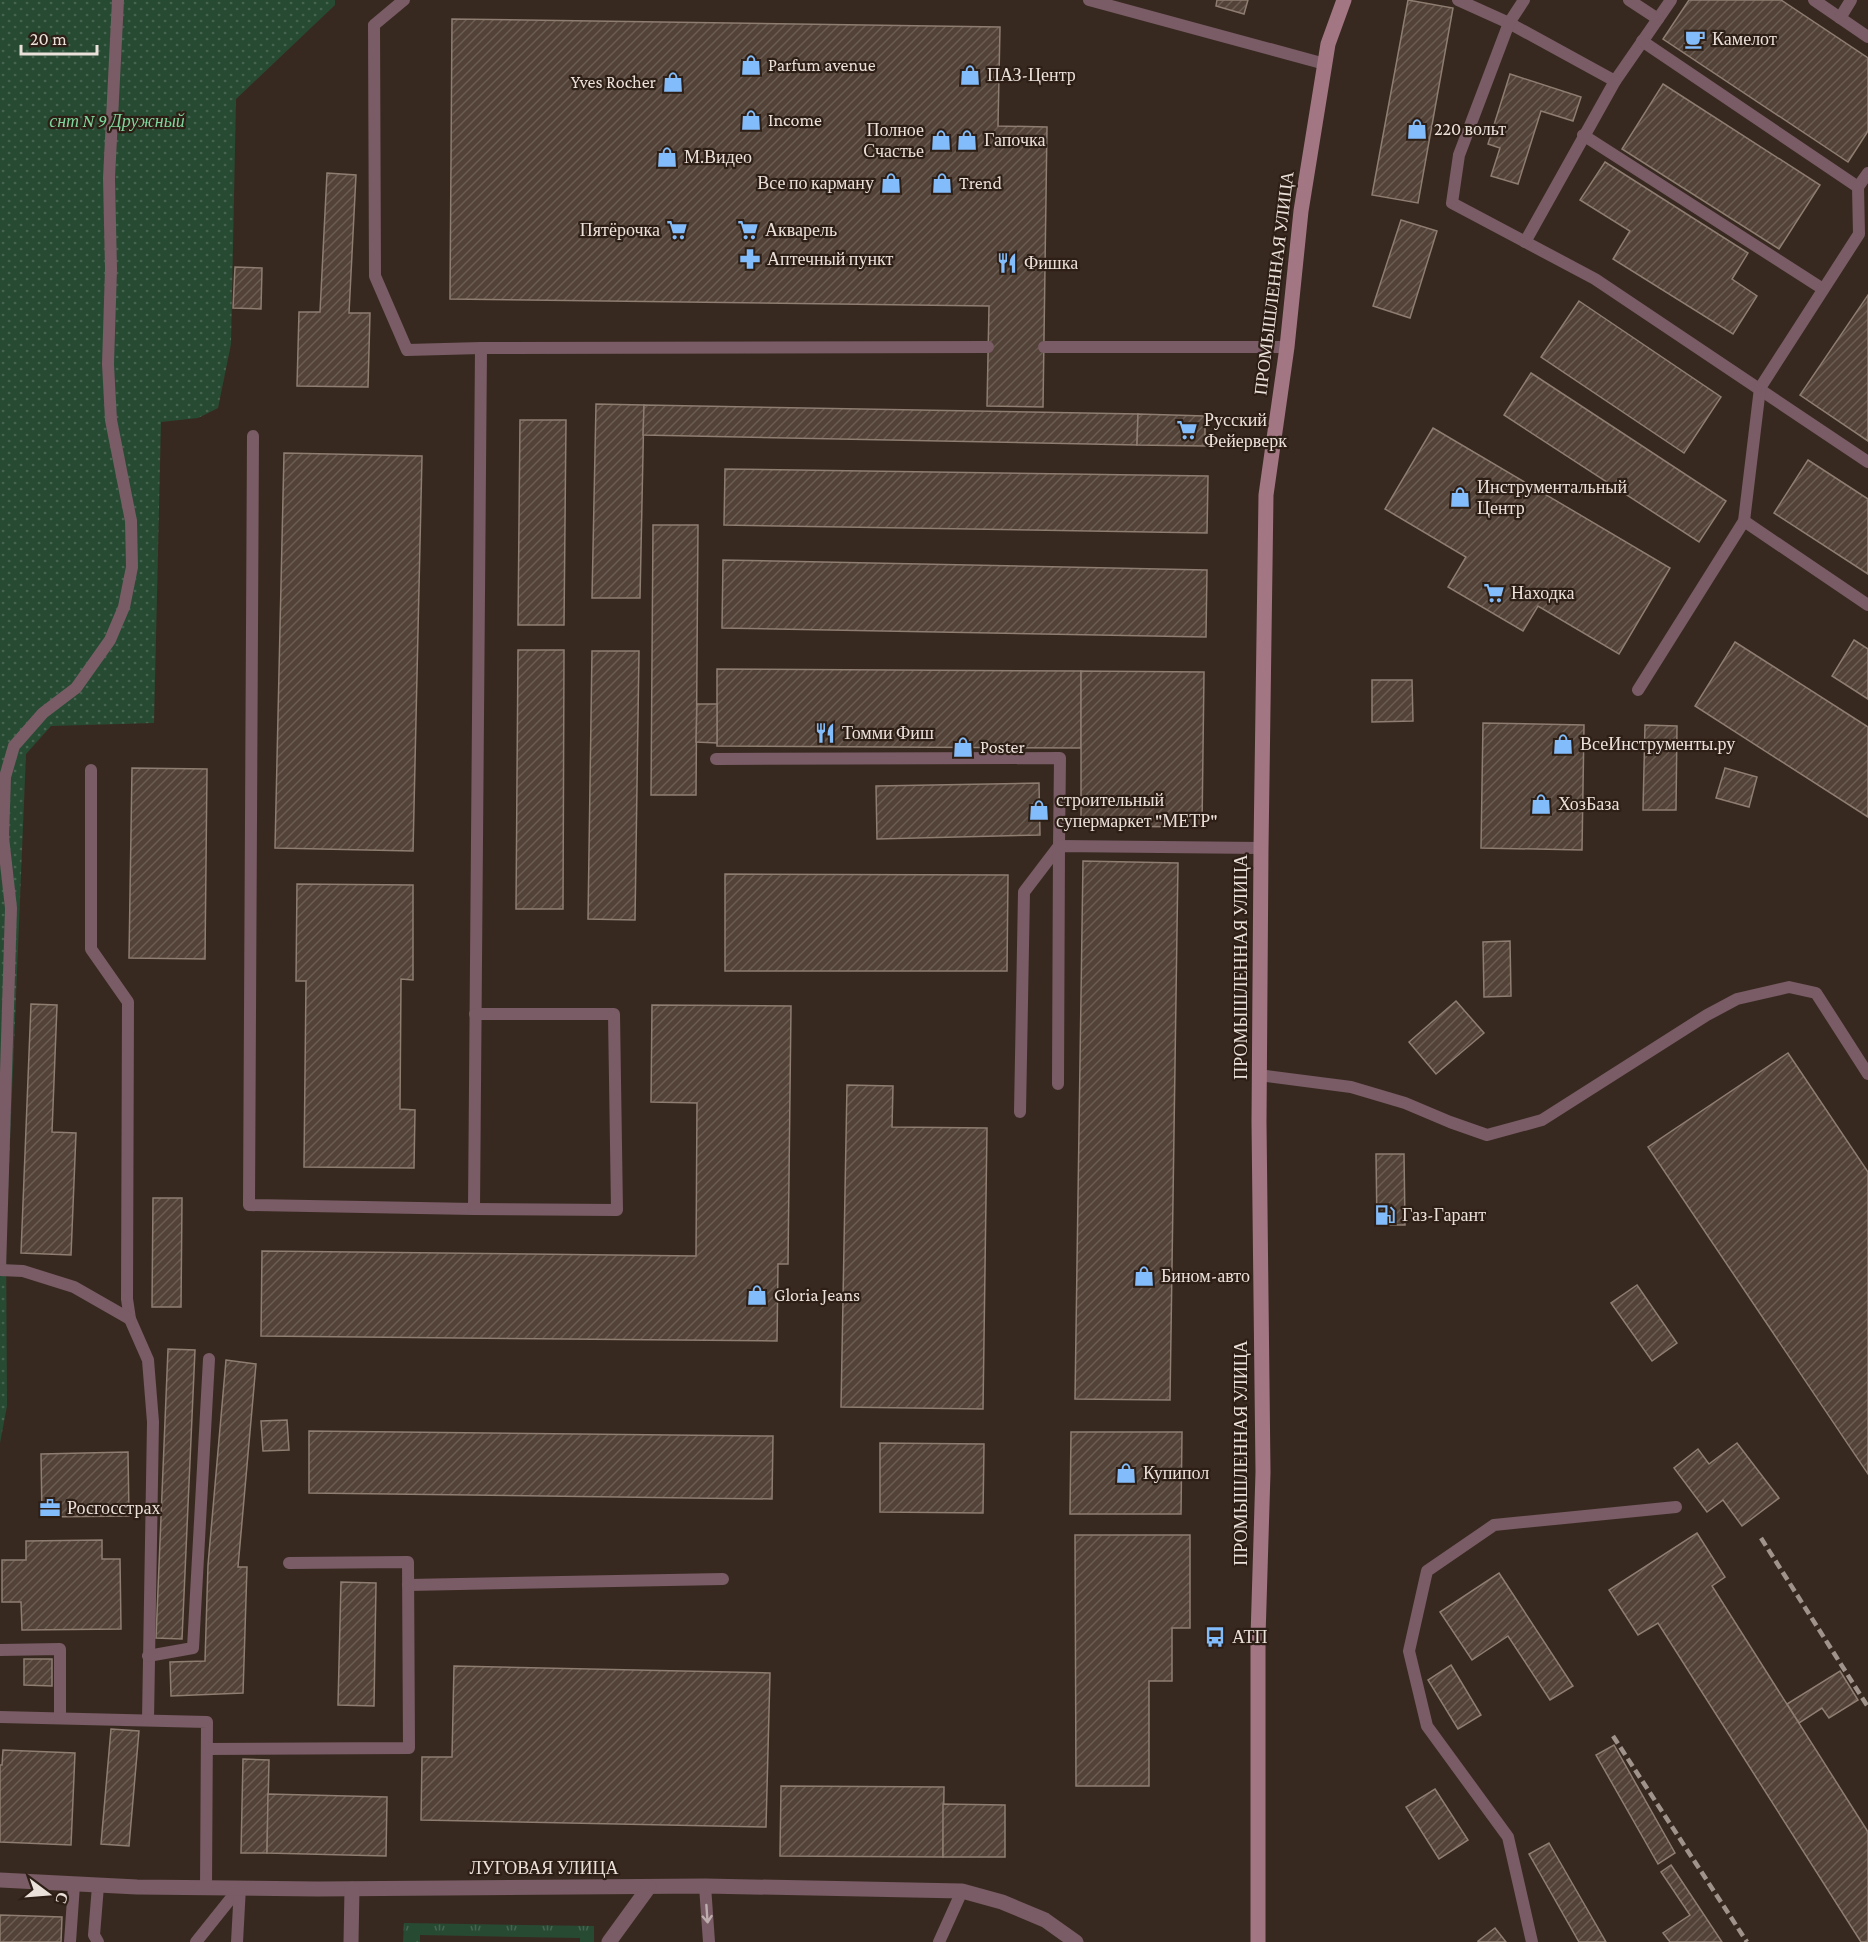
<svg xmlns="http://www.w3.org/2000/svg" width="1868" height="1942" viewBox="0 0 1868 1942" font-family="'Crimson Pro',serif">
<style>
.grass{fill:url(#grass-tufts)}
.park{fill:url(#park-dots)}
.building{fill:url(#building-hatch);stroke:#8e7d71;stroke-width:1.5}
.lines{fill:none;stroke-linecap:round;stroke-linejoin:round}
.lane{stroke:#795c65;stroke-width:12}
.street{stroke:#795c65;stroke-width:15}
.secondary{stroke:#a37684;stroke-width:15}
.rail{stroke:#9f938b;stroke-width:4.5;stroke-dasharray:9 4.5;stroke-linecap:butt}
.oneway{stroke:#bdacac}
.labels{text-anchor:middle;stroke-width:4.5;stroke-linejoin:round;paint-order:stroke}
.poi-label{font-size:18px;fill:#ebe1db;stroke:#2e1f16;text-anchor:start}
.park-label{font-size:18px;font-style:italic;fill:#7ed59c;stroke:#2e1f16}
.street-label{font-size:18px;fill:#ebe1db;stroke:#2e1f16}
</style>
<defs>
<pattern id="grass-tufts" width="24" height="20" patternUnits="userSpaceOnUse" patternTransform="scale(1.5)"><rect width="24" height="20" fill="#274a33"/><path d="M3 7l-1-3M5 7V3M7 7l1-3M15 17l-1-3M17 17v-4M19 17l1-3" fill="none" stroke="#466450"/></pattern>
<pattern id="park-dots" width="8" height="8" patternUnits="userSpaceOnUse" patternTransform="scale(1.5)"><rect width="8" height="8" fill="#274a33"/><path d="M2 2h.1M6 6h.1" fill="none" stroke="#466450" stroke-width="1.8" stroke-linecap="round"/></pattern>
<pattern id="building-hatch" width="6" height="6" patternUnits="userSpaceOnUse" patternTransform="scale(1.5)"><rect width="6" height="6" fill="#524237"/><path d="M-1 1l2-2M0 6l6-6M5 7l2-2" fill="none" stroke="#6b5d53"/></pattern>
</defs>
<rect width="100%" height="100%" fill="#382920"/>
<path class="grass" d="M 404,1923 L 594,1926 L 594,1942 L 580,1942 L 580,1938 L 420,1935 L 420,1942 L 403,1942 Z"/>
<path class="park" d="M 0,0 L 335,0 L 335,5 L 236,99 L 231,344 L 218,408 L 198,418 L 161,422 L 154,723 L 51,726 L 26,754 L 6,1238 L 7,1406 L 0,1443 Z"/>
<g class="building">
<path d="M 1217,0 L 1248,0 L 1244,14 L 1216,6 Z"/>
<path d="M 1408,0 L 1453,8 L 1418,203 L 1372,195 Z"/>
<path d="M 1689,0 L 1781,0 L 1868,58 L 1868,131 L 1848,162 L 1663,39 Z"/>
<path d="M 452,19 L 1000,27 L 998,126 L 1047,127 L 1043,407 L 987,406 L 989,306 L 450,299 Z"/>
<path d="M 1510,74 L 1581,97 L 1573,121 L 1541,111 L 1518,184 L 1491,176 L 1500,148 L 1488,144 Z"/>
<path d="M 1663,84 L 1820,185 L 1779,249 L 1622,149 Z"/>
<path d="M 1605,162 L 1748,253 L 1732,279 L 1757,296 L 1733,334 L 1613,259 L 1630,231 L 1580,200 Z"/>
<path d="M 327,173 L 356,175 L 349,313 L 370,313 L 368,387 L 297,386 L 299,312 L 320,312 Z"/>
<path d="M 1401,220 L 1437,231 L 1410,318 L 1373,306 Z"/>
<path d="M 235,267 L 262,268 L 261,309 L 233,308 Z"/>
<path d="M 1868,295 L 1868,441 L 1800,395 Z"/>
<path d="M 1579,301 L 1721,397 L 1684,453 L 1541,357 Z"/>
<path d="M 1531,373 L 1726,501 L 1699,542 L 1504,415 Z"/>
<path d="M 596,404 L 644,405 L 640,598 L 592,598 Z"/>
<path d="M 644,405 L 1138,414 L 1137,445 L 643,435 Z"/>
<path d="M 1138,414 L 1205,416 L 1205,446 L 1137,445 Z"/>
<path d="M 520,420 L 566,420 L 564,625 L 518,625 Z"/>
<path d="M 1433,428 L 1670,568 L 1619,654 L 1538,606 L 1523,631 L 1448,587 L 1466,557 L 1385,509 Z"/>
<path d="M 284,453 L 422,456 L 413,851 L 275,848 Z"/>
<path d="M 1808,460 L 1868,499 L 1868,574 L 1774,513 Z"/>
<path d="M 725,469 L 1208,476 L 1207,533 L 724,525 Z"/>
<path d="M 653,525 L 698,525 L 696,795 L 651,795 Z"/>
<path d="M 723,560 L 1207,570 L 1206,637 L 722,628 Z"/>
<path d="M 1854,640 L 1868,649 L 1868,699 L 1832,676 Z"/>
<path d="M 1735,642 L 1868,727 L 1868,817 L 1695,706 Z"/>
<path d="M 518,650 L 564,650 L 563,909 L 516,909 Z"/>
<path d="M 592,651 L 639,651 L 635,920 L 588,919 Z"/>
<path d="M 717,669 L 1081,671 L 1081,748 L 717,746 Z"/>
<path d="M 1081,671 L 1204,672 L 1202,827 L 1081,826 Z"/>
<path d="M 1372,680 L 1412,680 L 1413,721 L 1372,722 Z"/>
<path d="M 697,704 L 717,704 L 717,743 L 696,742 Z"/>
<path d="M 1483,723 L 1584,725 L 1582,850 L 1481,848 Z"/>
<path d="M 1645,725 L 1677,726 L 1676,810 L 1643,810 Z"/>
<path d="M 132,768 L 207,769 L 205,959 L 129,958 Z"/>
<path d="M 1725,768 L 1757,777 L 1749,807 L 1716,798 Z"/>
<path d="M 1039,783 L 1040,835 L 877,839 L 876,786 Z"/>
<path d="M 1083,861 L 1178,863 L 1170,1400 L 1075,1399 Z"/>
<path d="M 725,874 L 1008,875 L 1007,971 L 725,971 Z"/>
<path d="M 297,884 L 413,885 L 413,980 L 401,979 L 400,1109 L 415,1110 L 414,1168 L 304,1167 L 306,981 L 296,981 Z"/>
<path d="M 1510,941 L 1511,996 L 1484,997 L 1483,942 Z"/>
<path d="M 1456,1001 L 1484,1033 L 1436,1074 L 1409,1042 Z"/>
<path d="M 31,1004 L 57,1005 L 52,1132 L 76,1133 L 71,1255 L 21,1253 Z"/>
<path d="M 652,1005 L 791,1006 L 788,1264 L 778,1264 L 777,1341 L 261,1336 L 262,1251 L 696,1256 L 697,1103 L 651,1102 Z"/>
<path d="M 1788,1053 L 1868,1172 L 1868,1474 L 1648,1147 Z"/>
<path d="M 847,1085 L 893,1086 L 892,1127 L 987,1128 L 983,1409 L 841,1407 Z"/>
<path d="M 1376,1154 L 1404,1154 L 1405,1225 L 1377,1225 Z"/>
<path d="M 153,1198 L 182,1198 L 181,1307 L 152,1307 Z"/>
<path d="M 1637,1285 L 1677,1343 L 1652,1361 L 1611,1303 Z"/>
<path d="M 168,1349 L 195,1350 L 182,1639 L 156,1638 Z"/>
<path d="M 226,1360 L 256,1364 L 238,1567 L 247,1567 L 243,1693 L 171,1696 L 170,1662 L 205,1661 L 208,1565 Z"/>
<path d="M 287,1420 L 289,1450 L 263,1451 L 261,1421 Z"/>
<path d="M 309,1431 L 773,1436 L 772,1499 L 309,1493 Z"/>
<path d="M 1071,1432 L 1182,1432 L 1181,1514 L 1070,1514 Z"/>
<path d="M 880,1443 L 984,1444 L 983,1513 L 880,1512 Z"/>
<path d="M 1737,1443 L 1779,1498 L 1742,1526 L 1723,1500 L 1707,1512 L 1674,1468 L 1698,1449 L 1709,1464 Z"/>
<path d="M 128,1452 L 129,1516 L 42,1517 L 41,1454 Z"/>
<path d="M 1697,1533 L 1725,1577 L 1712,1586 L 1868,1832 L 1868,1942 L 1861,1942 L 1658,1623 L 1638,1635 L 1609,1590 Z"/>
<path d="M 1075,1535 L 1190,1535 L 1190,1628 L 1172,1628 L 1172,1681 L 1149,1681 L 1149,1786 L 1076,1786 Z"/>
<path d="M 102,1540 L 102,1559 L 120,1559 L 121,1629 L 22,1630 L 21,1602 L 2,1602 L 2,1560 L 26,1560 L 26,1541 Z"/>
<path d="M 1499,1573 L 1573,1686 L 1550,1700 L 1508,1636 L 1472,1660 L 1440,1612 Z"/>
<path d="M 341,1582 L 376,1583 L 374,1706 L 338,1705 Z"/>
<path d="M 24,1659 L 52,1659 L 52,1686 L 24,1685 Z"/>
<path d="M 1451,1665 L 1481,1715 L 1458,1729 L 1428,1680 Z"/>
<path d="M 454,1666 L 770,1673 L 766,1827 L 421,1820 L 422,1757 L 452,1757 Z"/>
<path d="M 1840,1671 L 1858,1700 L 1829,1718 L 1822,1708 L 1799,1723 L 1787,1704 Z"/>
<path d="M 111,1729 L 139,1731 L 129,1846 L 101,1844 Z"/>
<path d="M 1614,1745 L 1675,1853 L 1658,1864 L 1596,1755 Z"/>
<path d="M 3,1750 L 75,1753 L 71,1845 L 0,1842 L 0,1765 L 2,1765 Z"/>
<path d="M 243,1759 L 269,1760 L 267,1853 L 241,1853 Z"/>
<path d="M 781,1786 L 944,1787 L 943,1857 L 780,1856 Z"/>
<path d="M 1435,1789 L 1468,1840 L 1439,1859 L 1406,1807 Z"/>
<path d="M 268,1794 L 387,1797 L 386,1856 L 267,1853 Z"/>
<path d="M 943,1804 L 1005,1805 L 1005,1857 L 943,1857 Z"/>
<path d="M 1549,1843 L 1606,1942 L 1579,1942 L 1529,1854 Z"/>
<path d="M 1671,1865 L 1722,1942 L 1670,1942 L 1663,1933 L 1690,1915 L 1661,1872 Z"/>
<path d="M 0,1915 L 62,1917 L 61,1942 L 0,1942 Z"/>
<path d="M 1495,1928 L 1506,1942 L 1478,1942 L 1478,1941 Z"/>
</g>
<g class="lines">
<g class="lane">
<path d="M 404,0 L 374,25 L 375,276 L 407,350 L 481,348 L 988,347"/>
<path d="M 1089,0 L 1325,64"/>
<path d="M 1458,0 L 1509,23 L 1615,81 L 1671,0"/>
<path d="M 1524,0 L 1509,23 L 1459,155 L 1452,203 L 1595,279 L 1868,462"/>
<path d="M 1629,0 L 1658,19"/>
<path d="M 1814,0 L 1868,37"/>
<path d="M 1840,18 L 1851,0"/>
<path d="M 1642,41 L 1858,187"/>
<path d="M 1583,135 L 1823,289"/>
<path d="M 1525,242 L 1615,81"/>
<path d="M 1044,347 L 1287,347"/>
<path d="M 253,436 L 249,1205 L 474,1209 L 481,348"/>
<path d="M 1744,521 L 1868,605"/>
<path d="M 1638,690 L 1744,521 L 1760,388 L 1859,234 L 1858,187 L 1868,173"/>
<path d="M 716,759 L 1060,758 L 1059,846 L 1024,892 L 1020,1112"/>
<path d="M 91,770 L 91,949 L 128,1002 L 127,1299 L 130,1319 L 148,1360 L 153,1422 L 148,1720"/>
<path d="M 1259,1075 L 1351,1087 L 1405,1103 L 1450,1122 L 1487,1135 L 1542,1120 L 1707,1015 L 1737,999 L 1789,987 L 1816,993 L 1868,1074"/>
<path d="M 1058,1084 L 1059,846 L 1261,848"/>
<path d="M 474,1209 L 617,1210 L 614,1014 L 475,1014"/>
<path d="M 0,1270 L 11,908 L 3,837 L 5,777 L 14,746 L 43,713 L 76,688 L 110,640 L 124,607 L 132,567 L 131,521 L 111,420 L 108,364 L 111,269 L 109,178 L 118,0"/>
<path d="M 0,1270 L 23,1271 L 74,1287 L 130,1319"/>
<path d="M 408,1585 L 723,1579"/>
<path d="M 0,1650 L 60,1649 L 60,1718"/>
<path d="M 148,1656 L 193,1648 L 209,1359"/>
<path d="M 0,1717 L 207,1722 L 206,1887"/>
<path d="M 207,1749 L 409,1748 L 408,1562 L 289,1563"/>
<path d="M 705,1886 L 709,1942"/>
<path d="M 70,1942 L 74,1885"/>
<path d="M 98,1942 L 94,1935 L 98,1886"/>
<path d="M 196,1942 L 240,1887"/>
<path d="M 237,1942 L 240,1887"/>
<path d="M 939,1942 L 962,1891"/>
<path d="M 1532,1942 L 1508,1837 L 1427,1726 L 1409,1651 L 1427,1571 L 1494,1525 L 1676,1507"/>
</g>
<g class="street">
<path d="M 0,1880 L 137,1887 L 318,1889 L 705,1886 L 962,1891 L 1002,1902 L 1045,1920 L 1076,1942"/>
<path d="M 351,1942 L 352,1889"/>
<path d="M 609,1942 L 649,1887"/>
</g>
<path class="secondary" d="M 1258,1942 L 1258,1637 L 1263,1472 L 1259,1122 L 1261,848 L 1266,495 L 1287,347 L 1301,211 L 1328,44 L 1344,0"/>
<g class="rail">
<path d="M 1761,1538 L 1868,1707"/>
<path d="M 1613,1736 L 1747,1942"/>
</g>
</g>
<defs><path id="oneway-shaft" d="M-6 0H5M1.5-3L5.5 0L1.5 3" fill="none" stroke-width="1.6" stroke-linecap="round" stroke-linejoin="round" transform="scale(1.5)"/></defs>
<use class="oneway" href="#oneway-shaft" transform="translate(707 1914) rotate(86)"/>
<defs>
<g id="cafe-bare" transform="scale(1.62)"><path d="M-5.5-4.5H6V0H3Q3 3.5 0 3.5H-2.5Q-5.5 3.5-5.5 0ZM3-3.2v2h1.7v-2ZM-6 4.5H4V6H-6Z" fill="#82bcfa" stroke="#2e1f16" stroke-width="2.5" paint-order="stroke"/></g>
<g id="shop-bare" transform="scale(1.62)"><path d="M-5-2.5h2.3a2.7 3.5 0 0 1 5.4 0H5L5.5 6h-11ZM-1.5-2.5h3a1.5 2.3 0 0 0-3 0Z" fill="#82bcfa" stroke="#2e1f16" stroke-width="2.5" paint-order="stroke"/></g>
<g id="supermarket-bare" transform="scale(1.62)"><path d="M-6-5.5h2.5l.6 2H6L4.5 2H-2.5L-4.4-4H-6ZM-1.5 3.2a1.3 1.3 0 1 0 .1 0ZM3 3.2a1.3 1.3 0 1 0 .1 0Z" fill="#82bcfa" stroke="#2e1f16" stroke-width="2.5" paint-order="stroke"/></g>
<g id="pharmacy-bare" transform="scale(1.62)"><path d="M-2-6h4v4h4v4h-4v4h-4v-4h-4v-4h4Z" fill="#82bcfa" stroke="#2e1f16" stroke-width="2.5" paint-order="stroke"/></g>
<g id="restaurant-bare" transform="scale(1.62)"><path d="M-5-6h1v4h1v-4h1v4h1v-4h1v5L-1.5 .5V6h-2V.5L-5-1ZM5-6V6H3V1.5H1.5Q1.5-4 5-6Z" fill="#82bcfa" stroke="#2e1f16" stroke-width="2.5" paint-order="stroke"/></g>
<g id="fuel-bare" transform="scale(1.62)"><path d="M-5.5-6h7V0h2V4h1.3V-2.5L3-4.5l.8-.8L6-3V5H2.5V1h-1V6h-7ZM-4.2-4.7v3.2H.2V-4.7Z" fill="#82bcfa" stroke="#2e1f16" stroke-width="2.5" paint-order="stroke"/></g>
<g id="office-bare" transform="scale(1.62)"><path d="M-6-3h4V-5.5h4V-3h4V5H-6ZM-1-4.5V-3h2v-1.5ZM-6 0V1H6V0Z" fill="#82bcfa" stroke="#2e1f16" stroke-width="2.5" paint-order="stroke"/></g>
<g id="bus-bare" transform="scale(1.62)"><path d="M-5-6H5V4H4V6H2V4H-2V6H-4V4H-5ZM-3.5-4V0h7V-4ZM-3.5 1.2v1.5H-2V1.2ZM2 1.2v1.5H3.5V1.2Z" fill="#82bcfa" stroke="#2e1f16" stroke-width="2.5" paint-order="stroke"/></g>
</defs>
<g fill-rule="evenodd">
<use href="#cafe-bare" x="1695" y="39"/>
<use href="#shop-bare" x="751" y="65"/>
<use href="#shop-bare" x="970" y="75"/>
<use href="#shop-bare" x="673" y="82"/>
<use href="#shop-bare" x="751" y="120"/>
<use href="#shop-bare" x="1417" y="129"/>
<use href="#shop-bare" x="941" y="140"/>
<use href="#shop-bare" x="967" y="140"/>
<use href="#shop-bare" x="667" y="157"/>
<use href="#shop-bare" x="891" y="183"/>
<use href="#shop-bare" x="942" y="183"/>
<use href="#supermarket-bare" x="677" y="230"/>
<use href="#supermarket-bare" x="748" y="230"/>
<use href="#pharmacy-bare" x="750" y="259"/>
<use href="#restaurant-bare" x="1007" y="263"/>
<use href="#supermarket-bare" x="1187" y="430"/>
<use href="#shop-bare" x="1460" y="497"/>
<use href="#supermarket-bare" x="1494" y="593"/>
<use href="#restaurant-bare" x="825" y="733"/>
<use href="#shop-bare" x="1563" y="744"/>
<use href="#shop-bare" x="963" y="747"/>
<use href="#shop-bare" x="1541" y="804"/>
<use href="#shop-bare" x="1039" y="810"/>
<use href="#fuel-bare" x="1385" y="1215"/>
<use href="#shop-bare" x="1144" y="1276"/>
<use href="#shop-bare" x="757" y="1295"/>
<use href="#shop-bare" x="1126" y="1473"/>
<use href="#office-bare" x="50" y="1508"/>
<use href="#bus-bare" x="1215" y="1637"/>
</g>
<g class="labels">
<g class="poi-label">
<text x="1712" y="45">Камелот</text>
<text x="768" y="71">Parfum avenue</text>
<text x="987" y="81">ПАЗ-Центр</text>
<text x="656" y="88" text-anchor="end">Yves Rocher</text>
<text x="768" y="126">Income</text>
<text x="1434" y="135">220 вольт</text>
<text x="924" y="136" text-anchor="end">Полное<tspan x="924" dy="21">Счастье</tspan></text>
<text x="984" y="146">Гапочка</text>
<text x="684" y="163">М.Видео</text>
<text x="874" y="189" text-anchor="end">Все по карману</text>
<text x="959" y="189">Trend</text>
<text x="660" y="236" text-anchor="end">Пятёрочка</text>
<text x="765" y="236">Акварель</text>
<text x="767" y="265">Аптечный пункт</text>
<text x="1024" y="269">Фишка</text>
<text x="1204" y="426">Русский<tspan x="1204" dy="21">Фейерверк</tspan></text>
<text x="1477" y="493">Инструментальный<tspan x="1477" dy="21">Центр</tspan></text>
<text x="1511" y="599">Находка</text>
<text x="842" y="739">Томми Фиш</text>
<text x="1580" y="750">ВсеИнструменты.ру</text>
<text x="980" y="753">Poster</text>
<text x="1056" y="806">строительный<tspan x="1056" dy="21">супермаркет "МЕТР"</tspan></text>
<text x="1558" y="810">ХозБаза</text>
<text x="1402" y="1221">Газ-Гарант</text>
<text x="1161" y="1282">Бином-авто</text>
<text x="774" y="1301">Gloria Jeans</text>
<text x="1143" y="1479">Купипол</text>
<text x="67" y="1514">Росгосстрах</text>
<text x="1232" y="1643">АТП</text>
</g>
<g class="park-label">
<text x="117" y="127">снт N 9 Дружный</text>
</g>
<g class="street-label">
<text transform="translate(1274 283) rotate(-83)" y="6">ПРОМЫШЛЕННАЯ УЛИЦА</text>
<text transform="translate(1241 967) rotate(-90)" y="6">ПРОМЫШЛЕННАЯ УЛИЦА</text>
<text transform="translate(1241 1453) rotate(-90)" y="6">ПРОМЫШЛЕННАЯ УЛИЦА</text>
<text x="544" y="1874">ЛУГОВАЯ УЛИЦА</text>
</g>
</g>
<g transform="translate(48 1894) rotate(106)" stroke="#2e1f16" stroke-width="4.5" paint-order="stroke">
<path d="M0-4.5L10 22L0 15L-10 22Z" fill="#ebe1db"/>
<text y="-9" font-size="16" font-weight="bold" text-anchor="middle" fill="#ebe1db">С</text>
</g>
<path d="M21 45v9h76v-9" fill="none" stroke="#ebe1db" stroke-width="3"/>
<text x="30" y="45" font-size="18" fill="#ebe1db" stroke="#2e1f16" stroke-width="4.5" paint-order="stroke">20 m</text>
</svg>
